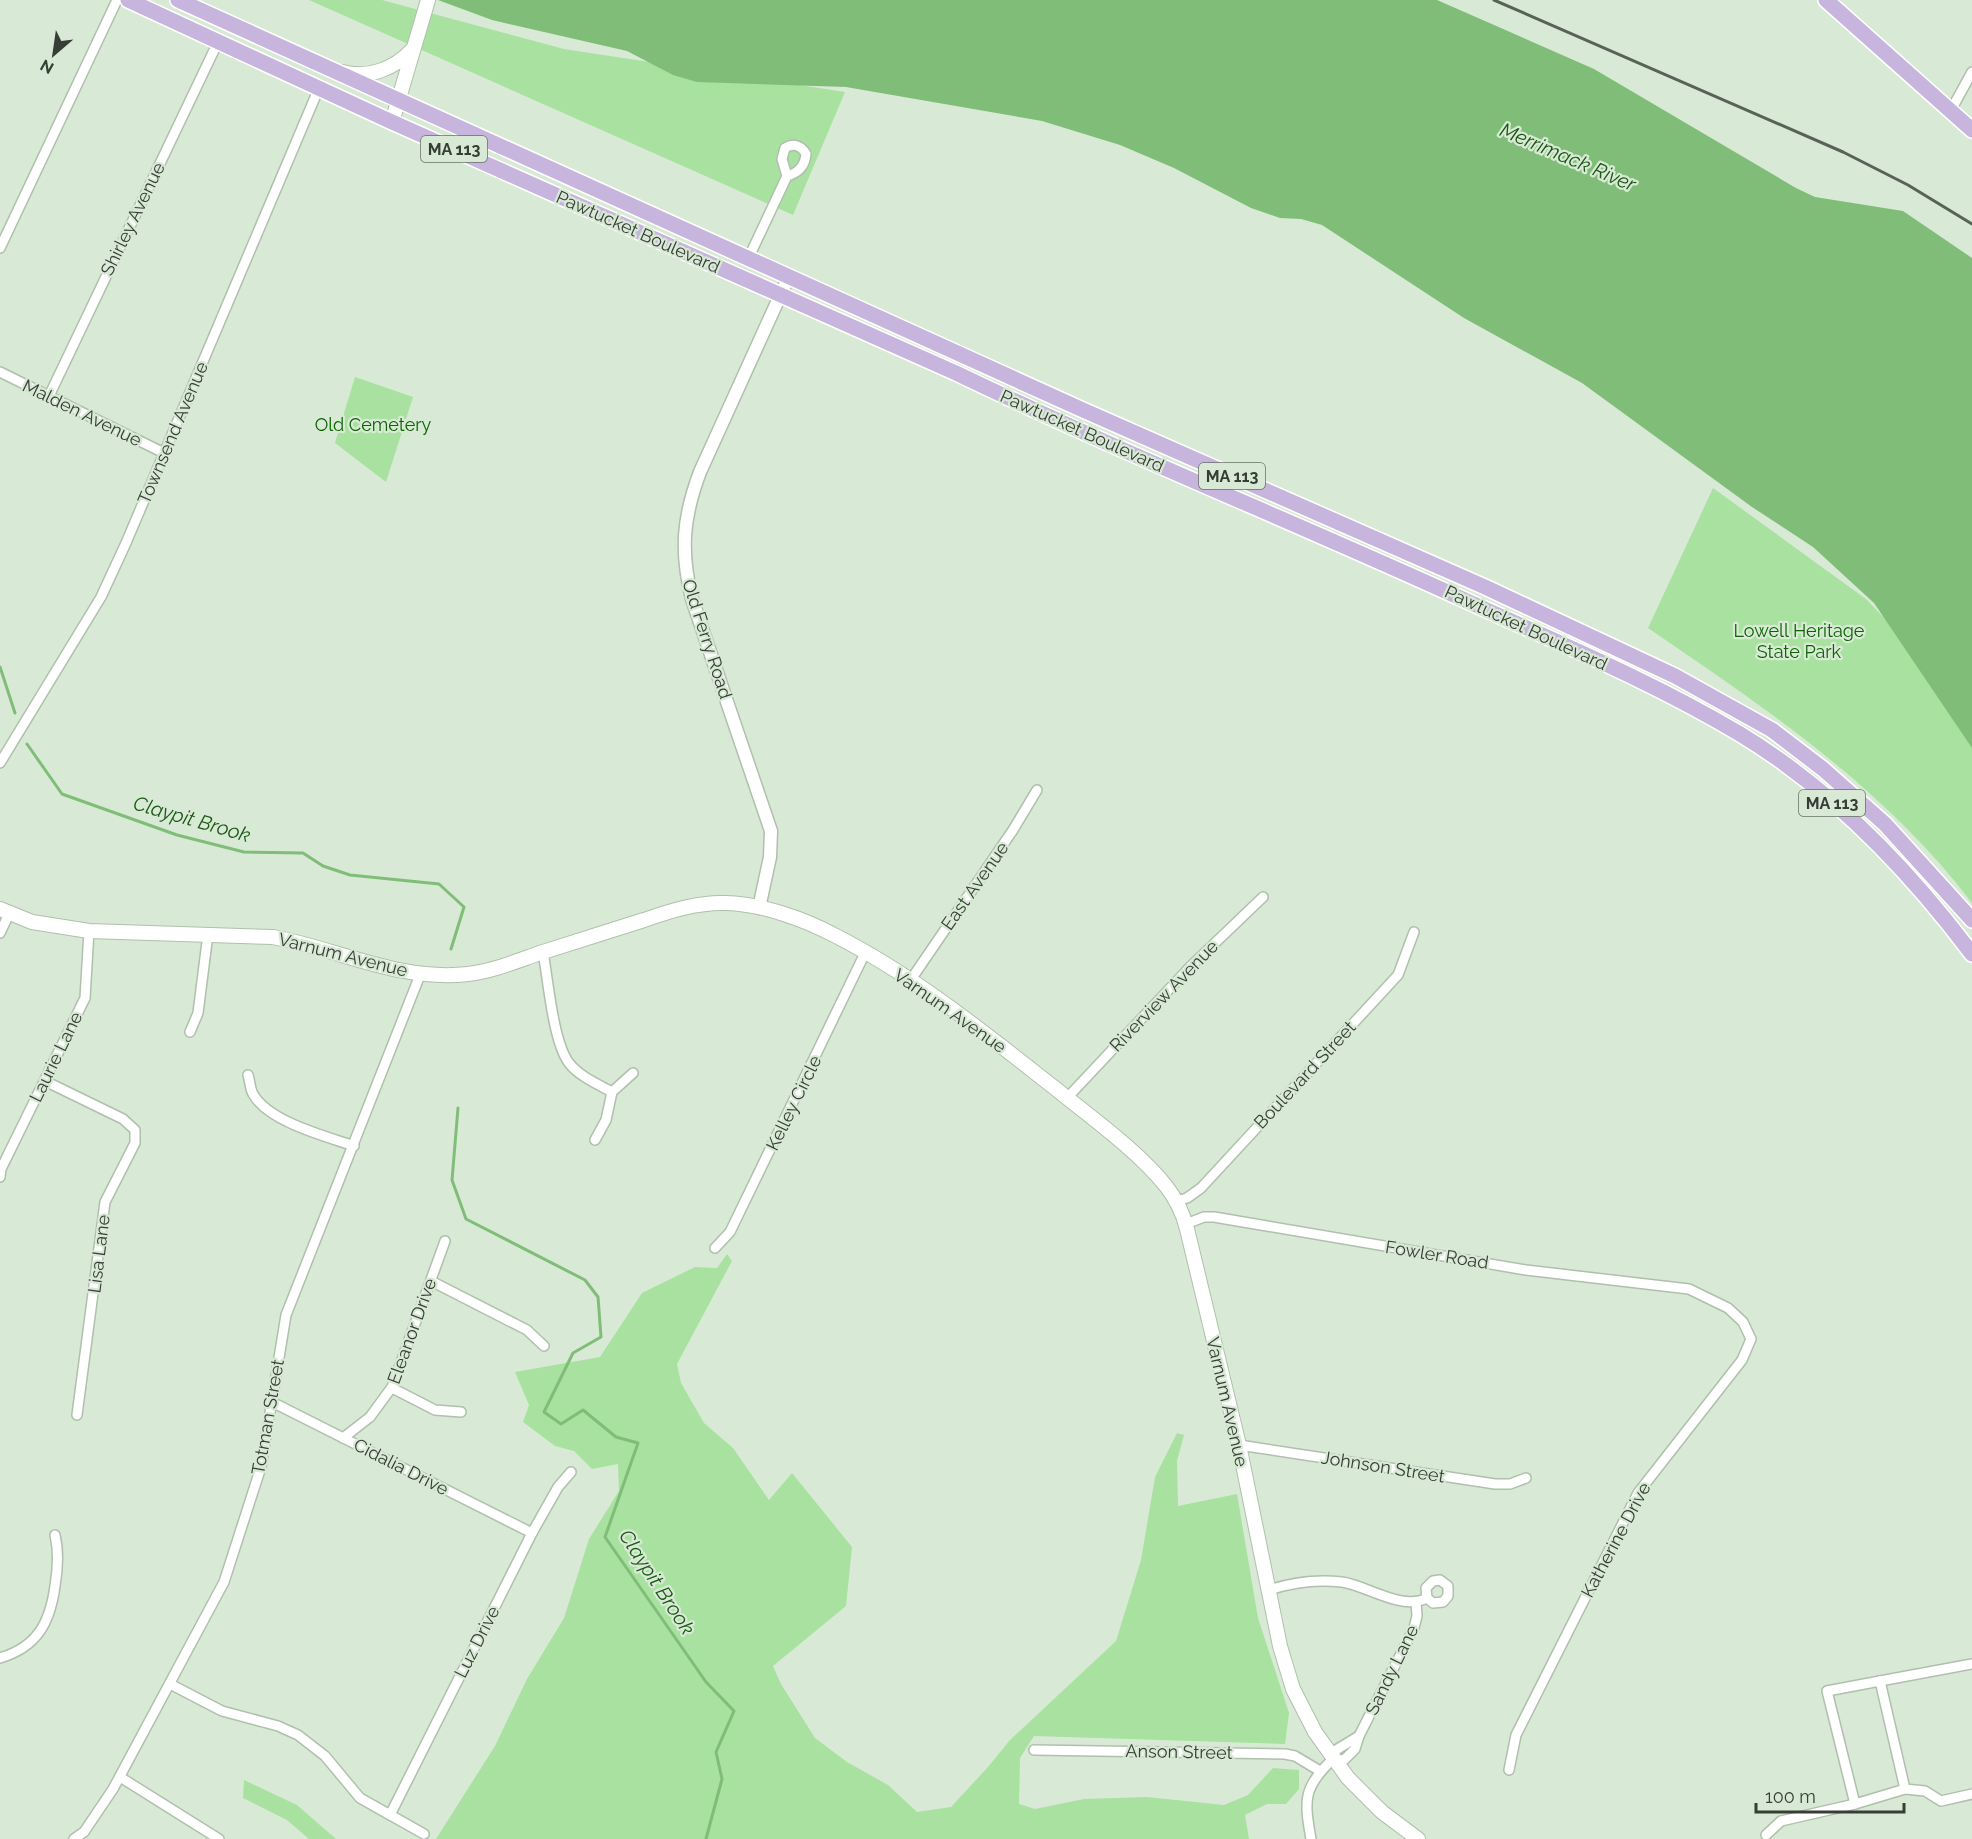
<svg xmlns="http://www.w3.org/2000/svg" width="1972" height="1839" viewBox="0 0 1972 1839" font-family="Raleway,sans-serif">
<style>
.green{fill:#a8e1a0}
.water{fill:#80bd78}
.lines{fill:none;stroke-linecap:round;stroke-linejoin:round}
.stream{stroke:#80bd78;stroke-width:3}
.minor-casing{stroke:#afc0ac;stroke-width:12}
.tertiary-casing{stroke:#afc0ac;stroke-width:15}
.secondary-casing{stroke:#afc0ac;stroke-width:16}
.primary-casing{stroke:#fff;stroke-width:18}
.minor{stroke:#fff;stroke-width:9}
.tertiary{stroke:#fff;stroke-width:12}
.secondary{stroke:#fff;stroke-width:14}
.primary{stroke:#c8b5dd;stroke-width:15}
.rail{stroke:#586257;stroke-width:3}
.labels{text-anchor:middle;stroke-width:4.5;stroke-linejoin:round;paint-order:stroke}
.shield{fill:#d8ead5;stroke:#677265;stroke-width:1.5}
.shield-label{font-size:16px;font-weight:bold;fill:#363e35}
.street-label{font-size:18px;fill:#363e35;stroke:#d8ead5}
.park-label{font-size:18px;fill:#0a6400;stroke:#d8ead5}
.water-label{font-size:20px;font-style:italic;fill:#1a5714;stroke:#d8ead5}
</style>
<rect width="100%" height="100%" fill="#d8ead5"/>
<g class="green">
<path d="M 309,0 L 382,0 L 564,49 L 845,92 L 793,215 Z"/>
<path d="M 355,377 L 413,397 L 386,482 L 335,443 Z"/>
<path d="M 1713,488 L 1866,599 L 1907,642 L 1972,740 L 1972,903 C 1885,788 1765,708 1648,628 Z"/>
<path d="M 727,1254 L 732,1261 L 677,1364 L 681,1383 L 704,1423 L 733,1448 L 769,1500 L 792,1473 L 852,1547 L 846,1606 L 773,1666 L 781,1684 L 815,1738 L 847,1762 L 888,1785 L 917,1812 L 951,1807 L 988,1767 L 1010,1740 L 1116,1641 L 1141,1560 L 1155,1477 L 1177,1433 L 1184,1435 L 1177,1461 L 1178,1506 L 1237,1494 L 1258,1618 L 1289,1713 L 1285,1744 L 1034,1736 L 1020,1758 L 1019,1804 L 1035,1809 L 1084,1799 L 1147,1797 L 1224,1805 L 1248,1795 L 1273,1768 L 1299,1770 L 1299,1789 L 1286,1804 L 1267,1804 L 1245,1815 L 1249,1839 L 436,1839 L 495,1746 L 527,1679 L 564,1618 L 589,1539 L 619,1491 L 618,1464 L 592,1469 L 574,1451 L 555,1446 L 523,1422 L 529,1405 L 515,1372 L 600,1357 L 642,1293 L 695,1267 L 717,1268 Z"/>
<path d="M 244,1780 L 297,1805 L 336,1839 L 309,1839 L 287,1820 L 243,1798 Z"/>
</g>
<path class="water" d="M 438,0 L 1437,0 L 1594,69 L 1796,188 L 1815,197 L 1903,211 L 1972,258 L 1972,748 L 1874,603 L 1813,547 L 1752,507 L 1582,383 L 1464,318 L 1322,225 L 1301,219 L 1280,218 L 1251,208 L 1174,168 L 1120,145 L 1042,121 L 846,87 L 697,82 L 673,75 L 627,51 L 492,20 Z"/>
<g class="lines">
<g class="stream">
<path d="M 0,667 L 15,713"/>
<path d="M 27,744 L 62,794 L 177,835 L 244,852 L 303,853 L 323,866 L 350,875 L 439,884 L 464,907 L 451,949"/>
<path d="M 458,1108 L 452,1180 L 466,1219 L 585,1280 L 598,1297 L 601,1337 L 573,1353 L 544,1412 L 561,1424 L 583,1410 L 616,1437 L 638,1443 L 605,1537 L 706,1682 L 734,1711 L 716,1752 L 722,1779 L 706,1839"/>
</g>
<g class="minor-casing">
<g id="minor">
<path d="M 1950,112 L 1972,72"/>
<path d="M 0,248 L 117,0"/>
<path d="M 749,257 L 787,176 L 782,159 L 785,148 C 793,143 801,145 806,154 C 805,166 798,173 787,176"/>
<path d="M 0,372 L 164,453"/>
<path d="M 49,396 L 218,42"/>
<path d="M 0,763 L 101,597 L 126,543 L 319,88"/>
<path d="M 0,933 L 9,914"/>
<path d="M 543,952 C 548,979 553,1042 569,1063 C 579,1076 597,1084 612,1092"/>
<path d="M 910,981 L 1013,830 L 1037,790"/>
<path d="M 190,1032 L 198,1013 L 208,934"/>
<path d="M 248,1075 C 250,1081 250,1089 253,1094 C 269,1122 325,1136 354,1146"/>
<path d="M 45,1081 L 123,1119 L 135,1130 L 135,1143 L 105,1202 L 77,1415"/>
<path d="M 1067,1098 L 1190,967 L 1263,897"/>
<path d="M 595,1140 L 606,1120 L 612,1092 L 633,1073"/>
<path d="M 0,1177 L 1,1169 L 85,998 L 89,931"/>
<path d="M 1176,1201 L 1187,1198 L 1201,1188 L 1398,975 L 1414,932"/>
<path d="M 1186,1224 L 1204,1217 L 1214,1217 L 1526,1270 L 1689,1289 L 1728,1308 L 1743,1322 L 1751,1339 L 1742,1360 L 1638,1493 L 1516,1735 L 1509,1770"/>
<path d="M 715,1248 L 730,1232 L 865,953"/>
<path d="M 431,1281 L 527,1330 L 544,1346"/>
<path d="M 392,1388 L 435,1410 L 461,1412"/>
<path d="M 270,1401 L 532,1533"/>
<path d="M 343,1438 L 370,1417 L 392,1387 L 445,1241"/>
<path d="M 1239,1445 L 1495,1484 L 1510,1484 L 1526,1478"/>
<path d="M 1269,1590 C 1293,1582 1317,1579 1342,1582 C 1368,1586 1402,1611 1427,1598 L 1426,1588 L 1433,1581 L 1440,1580 L 1448,1586 L 1448,1596 L 1443,1602 L 1433,1603 L 1427,1598"/>
<path d="M 0,1658 C 37,1647 50,1623 55,1586 C 58,1568 59,1552 55,1535"/>
<path d="M 1972,1664 L 1880,1681 L 1905,1789 L 1925,1791 L 1941,1801 L 1972,1794"/>
<path d="M 1880,1681 L 1827,1691 L 1855,1804 L 1905,1789"/>
<path d="M 170,1684 L 222,1711 L 278,1726 L 298,1735 L 325,1756 L 360,1798 L 424,1834"/>
<path d="M 1034,1750 L 1285,1754 L 1295,1756 L 1320,1771"/>
<path d="M 1333,1759 L 1344,1760 L 1355,1749 L 1359,1736 L 1414,1628 L 1417,1616 L 1416,1602"/>
<path d="M 1333,1759 L 1336,1750 L 1359,1736"/>
<path d="M 120,1777 L 219,1839"/>
<path d="M 390,1815 L 532,1533 L 558,1487 L 571,1472"/>
<path d="M 1766,1835 L 1781,1821 L 1855,1804"/>
<path d="M 74,1839 L 84,1832 L 113,1789 L 224,1582 L 261,1467 L 286,1315 L 420,975"/>
<path d="M 1311,1839 C 1304,1800 1303,1787 1333,1759"/>
</g>
</g>
<g class="tertiary-casing">
<path id="tertiary" d="M 759,908 L 770,857 L 771,831 L 692,599 C 680,551 683,517 700,472 L 789,276"/>
</g>
<g class="secondary-casing">
<g id="secondary">
<path d="M 342,72 C 368,79 394,69 412,50"/>
<path d="M 392,122 L 428,0"/>
<path d="M 0,909 L 32,922 L 89,931 L 273,937 C 338,949 400,982 468,974 C 494,971 519,960 543,952 C 577,941 610,931 644,920 C 670,911 698,902 726,903 C 762,904 804,919 836,936 C 916,977 986,1034 1056,1089 C 1092,1118 1138,1151 1166,1186 C 1176,1199 1183,1213 1187,1229 L 1239,1445 L 1280,1646 L 1293,1689 L 1315,1732 L 1348,1778 L 1382,1812 L 1418,1839"/>
</g>
</g>
<g class="primary-casing">
<g id="primary">
<path d="M 128,0 L 392,122 L 956,373 C 1124,454 1297,523 1467,601 C 1559,643 1653,682 1740,734 C 1831,789 1909,870 1972,954"/>
<path d="M 178,0 L 1083,410 L 1485,587 L 1675,676 L 1772,730 L 1823,769 L 1885,824 L 1972,920"/>
<path d="M 1826,0 L 1972,130"/>
</g>
</g>
<use href="#minor" class="minor"/>
<use href="#tertiary" class="tertiary"/>
<use href="#secondary" class="secondary"/>
<use href="#primary" class="primary"/>
<path class="rail" d="M 1494,0 L 1843,152 L 1908,185 L 1972,224"/>
</g>
<g class="labels">
<g class="shield">
<rect x="421" y="136" width="66" height="26" rx="4.5"/>
<rect x="1199" y="463" width="66" height="26" rx="4.5"/>
<rect x="1799" y="790" width="66" height="26" rx="4.5"/>
</g>
<g class="shield-label">
<text x="454" y="155">MA 113</text>
<text x="1232" y="482">MA 113</text>
<text x="1832" y="809">MA 113</text>
</g>
<g class="street-label">
<text transform="translate(133 219) rotate(-64)" y="6">Shirley Avenue</text>
<text transform="translate(638 232) rotate(24)" y="6">Pawtucket Boulevard</text>
<text transform="translate(82 413) rotate(26)" y="6">Malden Avenue</text>
<text transform="translate(1082 431) rotate(24)" y="6">Pawtucket Boulevard</text>
<text transform="translate(173 433) rotate(-67)" y="6">Townsend Avenue</text>
<text transform="translate(1526 628) rotate(25)" y="6">Pawtucket Boulevard</text>
<text transform="translate(707 639) rotate(72)" y="6">Old Ferry Road</text>
<text transform="translate(975 886) rotate(-55)" y="6">East Avenue</text>
<text transform="translate(343 955) rotate(14)" y="6">Varnum Avenue</text>
<text transform="translate(1164 996) rotate(-46)" y="6">Riverview Avenue</text>
<text transform="translate(950 1011) rotate(35)" y="6">Varnum Avenue</text>
<text transform="translate(56 1057) rotate(-64)" y="6">Laurie Lane</text>
<text transform="translate(1305 1075) rotate(-47)" y="6">Boulevard Street</text>
<text transform="translate(794 1103) rotate(-64)" y="6">Kelley Circle</text>
<text transform="translate(99 1254) rotate(-83)" y="6">Lisa Lane</text>
<text transform="translate(1437 1255) rotate(9)" y="6">Fowler Road</text>
<text transform="translate(412 1331) rotate(-70)" y="6">Eleanor Drive</text>
<text transform="translate(1227 1402) rotate(77)" y="6">Varnum Avenue</text>
<text transform="translate(268 1417) rotate(-80)" y="6">Totman Street</text>
<text transform="translate(401 1467) rotate(27)" y="6">Cidalia Drive</text>
<text transform="translate(1383 1467) rotate(9)" y="6">Johnson Street</text>
<text transform="translate(1616 1540) rotate(-62)" y="6">Katherine Drive</text>
<text transform="translate(477 1642) rotate(-63)" y="6">Luz Drive</text>
<text transform="translate(1392 1670) rotate(-64)" y="6">Sandy Lane</text>
<text transform="translate(1179 1752) rotate(1)" y="6">Anson Street</text>
</g>
<g class="park-label">
<text x="373" y="431">Old Cemetery</text>
<text x="1799" y="637">Lowell Heritage<tspan x="1799" dy="21">State Park</tspan></text>
</g>
<g class="water-label">
<text transform="translate(1568 157) rotate(23)" y="7">Merrimack River</text>
<text transform="translate(192 819) rotate(16)" y="7">Claypit Brook</text>
<text transform="translate(657 1582) rotate(57)" y="7">Claypit Brook</text>
</g>
</g>
<g transform="translate(54 54) rotate(209)" stroke="#d8ead5" stroke-width="4.5" paint-order="stroke">
<path d="M0-4.5L10 22L0 15L-10 22Z" fill="#363e35"/>
<text y="-9" font-size="16" font-weight="bold" text-anchor="middle" fill="#363e35">N</text>
</g>
<path d="M1756 1803v9h148v-9" fill="none" stroke="#363e35" stroke-width="3"/>
<text x="1765" y="1803" font-size="18" fill="#363e35" stroke="#d8ead5" stroke-width="4.5" paint-order="stroke">100 m</text>
</svg>
